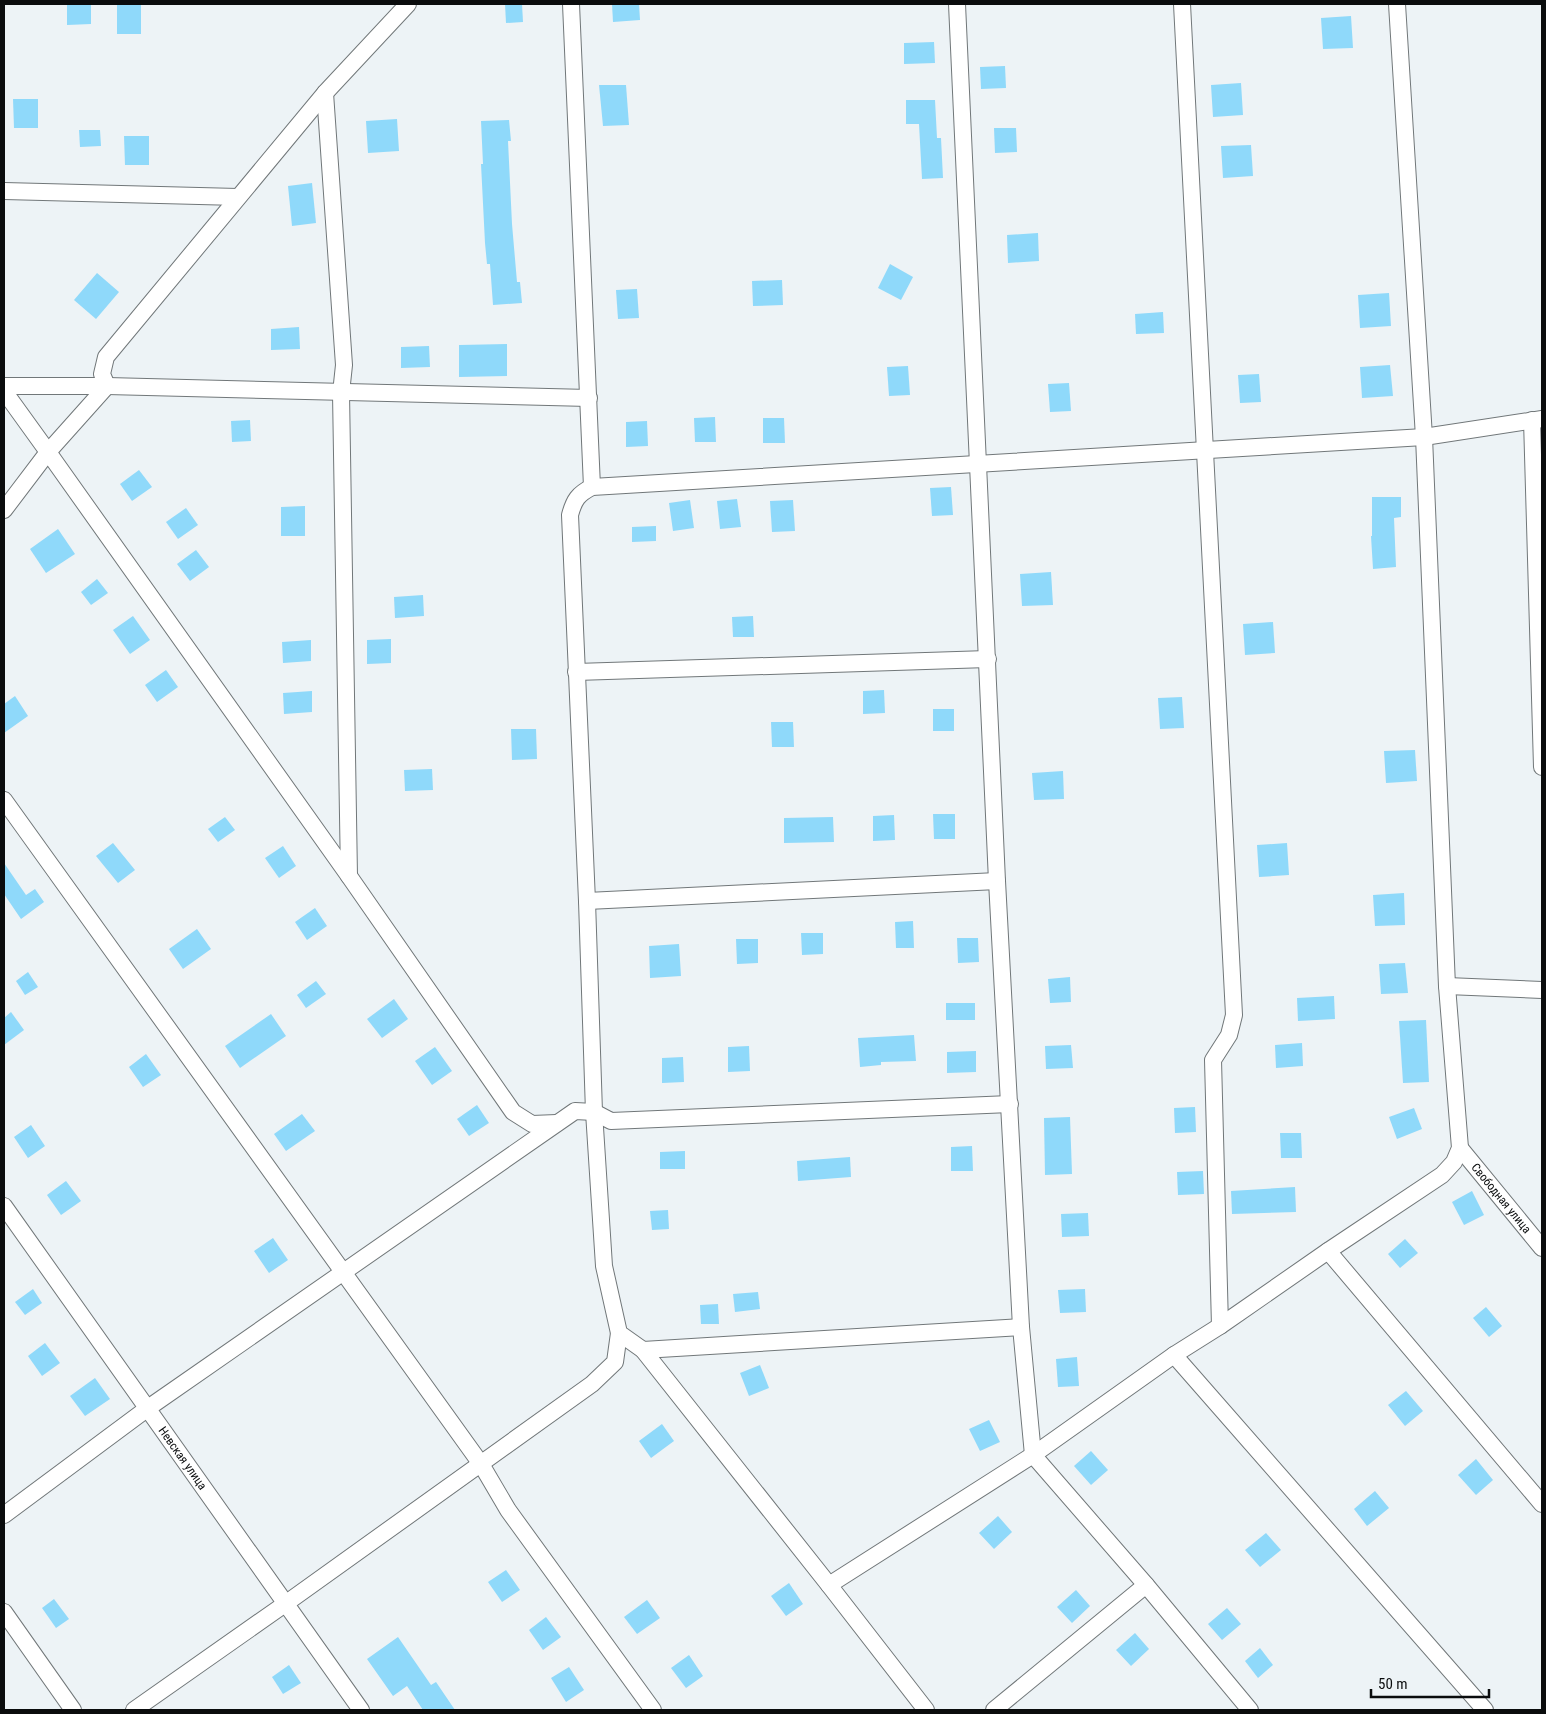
<svg xmlns="http://www.w3.org/2000/svg" width="1546" height="1714" viewBox="0 0 1546 1714" font-family="'Roboto Condensed',sans-serif">
<style>
.building{fill:#8fd9fa}
.lines{fill:none;stroke-linecap:round;stroke-linejoin:round}
.street-casing{stroke:#717779;stroke-width:18}
.street{stroke:#fff;stroke-width:16}
.labels{text-anchor:middle;stroke-width:4;stroke-linejoin:round;paint-order:stroke}
.street-label{font-size:12px;fill:#0a0c0d;stroke:#edf3f6}
</style>
<rect width="100%" height="100%" fill="#edf3f6"/>
<g class="building">
<path d="M 67,4 L 91,4 L 91,24 L 67,25 Z"/>
<path d="M 505,4 L 522,4 L 523,22 L 506,23 Z"/>
<path d="M 612,4 L 639,4 L 640,20 L 613,22 Z"/>
<rect x="117" y="5" width="24" height="29"/>
<path d="M 1351,16 L 1353,48 L 1323,49 L 1321,18 Z"/>
<path d="M 934,42 L 935,63 L 904,64 L 904,43 Z"/>
<path d="M 1005,66 L 1006,88 L 981,89 L 980,67 Z"/>
<path d="M 1241,83 L 1243,115 L 1213,117 L 1211,85 Z"/>
<path d="M 599,85 L 626,85 L 629,125 L 603,126 Z"/>
<path d="M 13,99 L 38,99 L 38,128 L 14,128 Z"/>
<path d="M 906,100 L 935,100 L 937,138 L 941,138 L 943,178 L 922,179 L 919,124 L 906,124 Z"/>
<path d="M 397,119 L 399,151 L 368,153 L 366,121 Z"/>
<path d="M 509,120 L 511,141 L 508,141 L 512,224 L 517,282 L 520,282 L 522,303 L 493,305 L 490,264 L 487,264 L 485,243 L 481,164 L 483,164 L 481,121 Z"/>
<path d="M 994,128 L 1016,128 L 1017,152 L 995,153 Z"/>
<path d="M 79,130 L 100,130 L 101,146 L 80,147 Z"/>
<path d="M 124,136 L 149,136 L 149,165 L 125,165 Z"/>
<path d="M 1251,145 L 1253,176 L 1223,178 L 1221,146 Z"/>
<path d="M 312,183 L 316,223 L 292,226 L 288,186 Z"/>
<path d="M 1038,233 L 1039,261 L 1008,263 L 1007,235 Z"/>
<path d="M 890,264 L 913,277 L 901,300 L 878,288 Z"/>
<path d="M 97,273 L 119,292 L 96,319 L 74,300 Z"/>
<path d="M 782,280 L 783,305 L 753,306 L 752,281 Z"/>
<path d="M 637,289 L 639,318 L 618,319 L 616,290 Z"/>
<path d="M 1389,293 L 1391,326 L 1360,328 L 1358,295 Z"/>
<path d="M 1163,312 L 1164,333 L 1136,334 L 1135,314 Z"/>
<path d="M 299,327 L 300,349 L 271,350 L 271,329 Z"/>
<path d="M 507,344 L 507,376 L 459,377 L 459,345 Z"/>
<path d="M 429,346 L 430,367 L 401,368 L 401,347 Z"/>
<path d="M 1390,365 L 1393,396 L 1362,398 L 1360,367 Z"/>
<path d="M 908,366 L 910,395 L 889,396 L 887,367 Z"/>
<path d="M 1259,374 L 1261,402 L 1240,403 L 1238,375 Z"/>
<path d="M 1069,383 L 1071,411 L 1050,412 L 1048,384 Z"/>
<path d="M 715,417 L 716,442 L 695,442 L 694,418 Z"/>
<path d="M 763,418 L 784,418 L 785,443 L 763,443 Z"/>
<path d="M 250,420 L 251,441 L 232,442 L 231,421 Z"/>
<path d="M 647,421 L 648,446 L 626,447 L 626,422 Z"/>
<path d="M 139,470 L 152,487 L 132,501 L 120,484 Z"/>
<path d="M 951,487 L 953,515 L 932,516 L 930,488 Z"/>
<path d="M 1372,497 L 1401,497 L 1401,517 L 1394,518 L 1396,567 L 1373,569 L 1371,536 L 1372,536 Z"/>
<path d="M 737,499 L 741,527 L 720,529 L 717,501 Z"/>
<path d="M 690,500 L 694,528 L 673,531 L 669,503 Z"/>
<path d="M 793,500 L 795,531 L 772,532 L 770,501 Z"/>
<path d="M 305,506 L 305,536 L 281,536 L 281,507 Z"/>
<path d="M 186,508 L 198,525 L 178,539 L 166,522 Z"/>
<path d="M 656,526 L 656,541 L 632,542 L 632,527 Z"/>
<path d="M 58,529 L 75,554 L 46,573 L 30,549 Z"/>
<path d="M 196,550 L 209,567 L 190,581 L 177,564 Z"/>
<path d="M 1051,572 L 1053,605 L 1022,606 L 1020,574 Z"/>
<path d="M 97,579 L 108,593 L 91,605 L 81,592 Z"/>
<path d="M 423,595 L 424,616 L 395,618 L 394,597 Z"/>
<path d="M 133,616 L 150,640 L 130,654 L 113,630 Z"/>
<path d="M 753,616 L 754,637 L 733,637 L 732,617 Z"/>
<path d="M 1273,622 L 1275,653 L 1245,655 L 1243,624 Z"/>
<path d="M 391,639 L 391,663 L 367,664 L 367,640 Z"/>
<path d="M 311,640 L 311,661 L 283,663 L 282,642 Z"/>
<path d="M 166,670 L 178,687 L 157,702 L 145,685 Z"/>
<path d="M 884,690 L 885,713 L 863,714 L 863,691 Z"/>
<path d="M 312,691 L 312,712 L 284,714 L 283,693 Z"/>
<path d="M 15,696 L 28,716 L 4,733 L 4,704 Z"/>
<path d="M 1182,697 L 1184,728 L 1160,729 L 1158,698 Z"/>
<rect x="933" y="709" width="21" height="22"/>
<path d="M 771,722 L 793,722 L 794,747 L 772,747 Z"/>
<path d="M 511,729 L 536,729 L 537,759 L 512,760 Z"/>
<path d="M 1415,750 L 1417,781 L 1386,783 L 1384,751 Z"/>
<path d="M 432,769 L 433,790 L 405,791 L 404,770 Z"/>
<path d="M 1063,771 L 1064,799 L 1034,800 L 1032,773 Z"/>
<path d="M 933,814 L 955,814 L 955,839 L 934,839 Z"/>
<path d="M 894,815 L 895,840 L 873,841 L 873,816 Z"/>
<path d="M 225,817 L 235,830 L 218,842 L 208,829 Z"/>
<path d="M 833,817 L 834,842 L 784,843 L 784,818 Z"/>
<path d="M 113,843 L 135,870 L 118,883 L 96,856 Z"/>
<path d="M 1287,843 L 1289,875 L 1259,877 L 1257,845 Z"/>
<path d="M 283,846 L 296,866 L 279,878 L 265,858 Z"/>
<path d="M 4,863 L 26,895 L 35,889 L 44,902 L 21,919 L 4,894 Z"/>
<path d="M 1404,893 L 1405,925 L 1375,926 L 1373,895 Z"/>
<path d="M 315,908 L 327,926 L 307,940 L 295,922 Z"/>
<path d="M 913,921 L 914,948 L 896,948 L 895,922 Z"/>
<path d="M 197,929 L 211,949 L 183,969 L 169,949 Z"/>
<path d="M 801,933 L 823,933 L 823,954 L 802,955 Z"/>
<path d="M 957,938 L 978,938 L 979,962 L 958,963 Z"/>
<path d="M 736,939 L 758,939 L 758,963 L 737,964 Z"/>
<path d="M 679,944 L 681,976 L 650,978 L 649,946 Z"/>
<path d="M 1405,963 L 1408,993 L 1381,994 L 1379,964 Z"/>
<path d="M 28,972 L 38,987 L 25,995 L 16,981 Z"/>
<path d="M 1070,977 L 1071,1002 L 1050,1003 L 1048,979 Z"/>
<path d="M 316,981 L 326,994 L 306,1008 L 297,995 Z"/>
<path d="M 1334,996 L 1335,1019 L 1298,1021 L 1297,998 Z"/>
<path d="M 394,999 L 408,1019 L 382,1038 L 367,1019 Z"/>
<rect x="946" y="1003" width="29" height="17"/>
<path d="M 11,1012 L 24,1030 L 4,1045 L 4,1018 Z"/>
<path d="M 271,1014 L 286,1036 L 240,1068 L 225,1046 Z"/>
<path d="M 1426,1020 L 1429,1082 L 1403,1083 L 1399,1021 Z"/>
<path d="M 914,1035 L 916,1061 L 881,1062 L 881,1065 L 860,1067 L 858,1038 Z"/>
<path d="M 1302,1043 L 1303,1066 L 1276,1068 L 1275,1045 Z"/>
<path d="M 1071,1045 L 1073,1068 L 1046,1069 L 1045,1046 Z"/>
<path d="M 749,1046 L 750,1071 L 728,1072 L 728,1047 Z"/>
<path d="M 435,1047 L 452,1071 L 432,1085 L 415,1061 Z"/>
<path d="M 976,1051 L 976,1072 L 947,1073 L 947,1052 Z"/>
<path d="M 146,1054 L 161,1075 L 143,1087 L 129,1067 Z"/>
<path d="M 683,1057 L 684,1082 L 662,1083 L 662,1058 Z"/>
<path d="M 477,1105 L 489,1123 L 469,1136 L 457,1119 Z"/>
<path d="M 1195,1107 L 1196,1132 L 1175,1133 L 1174,1108 Z"/>
<path d="M 1414,1108 L 1422,1129 L 1397,1139 L 1389,1117 Z"/>
<path d="M 302,1114 L 315,1131 L 286,1151 L 274,1134 Z"/>
<path d="M 1070,1117 L 1072,1174 L 1045,1175 L 1044,1118 Z"/>
<path d="M 31,1125 L 45,1146 L 28,1158 L 14,1137 Z"/>
<path d="M 1280,1133 L 1301,1133 L 1302,1158 L 1281,1158 Z"/>
<path d="M 972,1146 L 973,1171 L 951,1171 L 951,1147 Z"/>
<path d="M 685,1151 L 685,1169 L 660,1169 L 660,1152 Z"/>
<path d="M 850,1157 L 851,1177 L 798,1181 L 797,1161 Z"/>
<path d="M 1203,1171 L 1204,1194 L 1178,1195 L 1177,1172 Z"/>
<path d="M 66,1181 L 81,1201 L 61,1215 L 47,1195 Z"/>
<path d="M 1295,1187 L 1296,1212 L 1232,1214 L 1231,1191 Z"/>
<path d="M 1472,1191 L 1484,1215 L 1464,1225 L 1452,1202 Z"/>
<path d="M 668,1210 L 669,1229 L 652,1230 L 650,1211 Z"/>
<path d="M 1088,1213 L 1089,1236 L 1062,1237 L 1061,1214 Z"/>
<path d="M 273,1238 L 288,1260 L 269,1273 L 254,1251 Z"/>
<path d="M 1405,1239 L 1418,1253 L 1400,1268 L 1388,1254 Z"/>
<path d="M 33,1289 L 42,1303 L 25,1315 L 15,1302 Z"/>
<path d="M 1085,1289 L 1086,1312 L 1060,1313 L 1058,1290 Z"/>
<path d="M 758,1292 L 760,1309 L 735,1312 L 733,1294 Z"/>
<path d="M 718,1304 L 719,1324 L 701,1324 L 700,1305 Z"/>
<path d="M 1486,1307 L 1502,1326 L 1489,1337 L 1473,1318 Z"/>
<path d="M 45,1343 L 60,1363 L 42,1376 L 28,1356 Z"/>
<path d="M 1077,1357 L 1079,1386 L 1058,1387 L 1056,1359 Z"/>
<path d="M 760,1365 L 769,1388 L 749,1396 L 740,1373 Z"/>
<path d="M 95,1378 L 110,1399 L 85,1416 L 70,1396 Z"/>
<path d="M 1406,1391 L 1423,1411 L 1405,1426 L 1388,1405 Z"/>
<path d="M 989,1420 L 1000,1442 L 980,1451 L 969,1429 Z"/>
<path d="M 662,1424 L 674,1441 L 651,1458 L 639,1441 Z"/>
<path d="M 1091,1451 L 1108,1470 L 1091,1485 L 1074,1466 Z"/>
<path d="M 1476,1459 L 1493,1480 L 1476,1495 L 1458,1475 Z"/>
<path d="M 1375,1491 L 1389,1508 L 1367,1526 L 1354,1509 Z"/>
<path d="M 998,1516 L 1012,1532 L 994,1549 L 979,1533 Z"/>
<path d="M 1266,1533 L 1281,1550 L 1260,1567 L 1245,1550 Z"/>
<path d="M 506,1570 L 520,1590 L 502,1602 L 488,1582 Z"/>
<path d="M 789,1583 L 803,1604 L 786,1616 L 771,1596 Z"/>
<path d="M 1076,1590 L 1090,1606 L 1072,1623 L 1057,1607 Z"/>
<path d="M 54,1599 L 69,1619 L 56,1628 L 42,1608 Z"/>
<path d="M 647,1600 L 660,1618 L 637,1634 L 624,1617 Z"/>
<path d="M 1227,1608 L 1241,1624 L 1222,1640 L 1208,1624 Z"/>
<path d="M 546,1617 L 561,1637 L 543,1650 L 529,1630 Z"/>
<path d="M 1135,1633 L 1149,1649 L 1131,1666 L 1116,1650 Z"/>
<path d="M 398,1637 L 431,1685 L 436,1682 L 455,1710 L 423,1710 L 407,1686 L 393,1696 L 367,1659 Z"/>
<path d="M 1260,1648 L 1273,1665 L 1258,1678 L 1245,1661 Z"/>
<path d="M 689,1655 L 703,1676 L 686,1688 L 671,1668 Z"/>
<path d="M 289,1665 L 301,1683 L 283,1694 L 272,1677 Z"/>
<path d="M 569,1667 L 584,1690 L 566,1702 L 551,1678 Z"/>
</g>
<g class="lines">
<g class="street-casing">
<g id="street">
<path d="M 571,4 L 592,487"/>
<path d="M 957,4 L 997,881 L 1021,1327 L 1033,1455 L 1146,1585 L 1250,1710"/>
<path d="M 1182,4 L 1234,1015 L 1229,1035 L 1213,1060 L 1220,1326"/>
<path d="M 325,93 L 344,365 L 341,393 L 349,876"/>
<path d="M 4,191 L 238,197"/>
<path d="M 4,386 L 107,386 L 589,398"/>
<path d="M 107,386 L 102,374 L 106,357 L 325,93 L 408,4"/>
<path d="M 4,391 L 48,452 L 349,876 L 513,1112 L 532,1124 L 557,1123"/>
<path d="M 1532,420 L 1542,767"/>
<path d="M 4,510 L 48,452 L 107,386"/>
<path d="M 576,672 L 988,659"/>
<path d="M 4,800 L 481,1464 L 508,1510 L 653,1710"/>
<path d="M 587,901 L 997,881"/>
<path d="M 1447,986 L 1542,990"/>
<path id="s1" d="M 1460,1148 L 1542,1248"/>
<path id="s2" d="M 4,1206 L 361,1710"/>
<path d="M 1328,1251 L 1542,1504"/>
<path d="M 643,1350 L 1021,1327"/>
<path d="M 1174,1355 L 1485,1710"/>
<path d="M 4,1515 L 148,1408 L 575,1111 L 594,1112 L 611,1121 L 1010,1104"/>
<path d="M 829,1585 L 1033,1455 L 1174,1355 L 1220,1326 L 1328,1251 L 1442,1175 L 1454,1162 L 1460,1148 L 1447,986 L 1424,437 L 1397,4"/>
<path d="M 4,1612 L 73,1710"/>
<path d="M 134,1710 L 285,1604 L 592,1384 L 615,1362 L 619,1333"/>
<path d="M 926,1710 L 829,1585 L 643,1350 L 619,1333 L 604,1266 L 594,1112 L 587,901 L 570,515 C 574,500 578,494 592,487 L 1424,437 L 1542,419"/>
<path d="M 994,1710 L 1146,1585"/>
</g>
</g>
<use href="#street" class="street"/>
</g>
<g class="labels">
<g class="street-label">
<text dy="4" stroke="none"><textPath href="#s1" startOffset="65">Свободная улица</textPath></text>
<text dy="4" stroke="none"><textPath href="#s2" startOffset="309">Невская улица</textPath></text>
</g>
</g>
<rect width="1546" height="1714" fill="none" stroke="#0a0c0d" stroke-width="10"/>
<path d="M1371 1689v8h118v-8" fill="none" stroke="#0a0c0d" stroke-width="2.5"/>
<text x="1378" y="1689" font-size="15" fill="#0a0c0d" stroke="#edf3f6" stroke-width="4" paint-order="stroke">50 m</text>
</svg>
